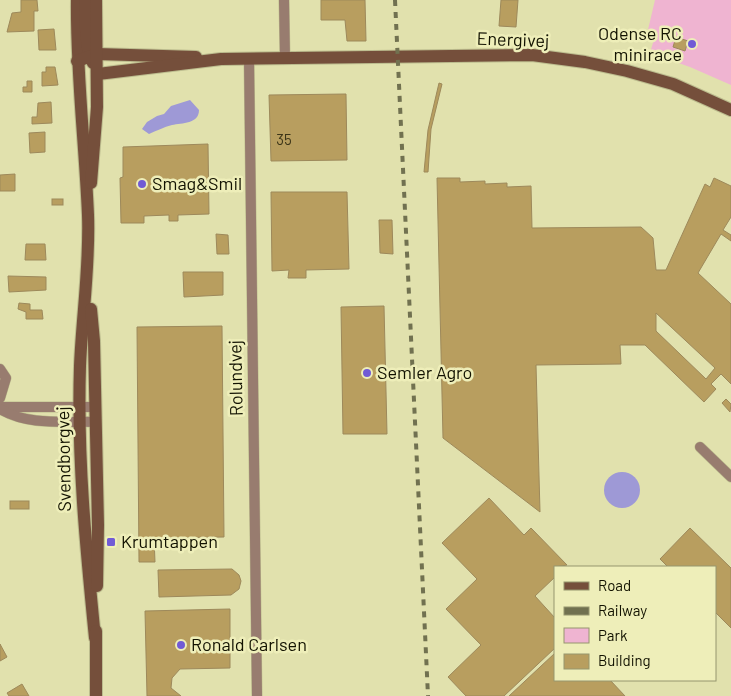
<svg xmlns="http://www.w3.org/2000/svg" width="731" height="696" viewBox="0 0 731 696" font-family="Barlow,sans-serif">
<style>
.green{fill:#efb4d1}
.water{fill:#9e99d6}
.building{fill:#b89e5f;stroke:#9d895b;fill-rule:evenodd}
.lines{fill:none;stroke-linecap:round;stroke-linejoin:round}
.street-casing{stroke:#bcbc8e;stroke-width:11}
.secondary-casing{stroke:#bcbc8e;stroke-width:14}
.street{stroke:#987c6f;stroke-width:10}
.secondary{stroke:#754f3b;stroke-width:12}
.rail{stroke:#717150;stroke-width:4;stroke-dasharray:6 6;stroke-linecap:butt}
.poi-dot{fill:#715bd5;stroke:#eeeeb9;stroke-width:2}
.labels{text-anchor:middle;stroke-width:5;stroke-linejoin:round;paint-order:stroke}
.number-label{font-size:15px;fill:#3c3518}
.poi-label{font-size:18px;fill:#121201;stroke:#eeeeb9;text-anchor:start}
.street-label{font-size:18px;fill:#121201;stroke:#eeeeb9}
</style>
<rect width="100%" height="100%" fill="#e1e1ad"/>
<path class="green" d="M 655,0 L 731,0 L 731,85 L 690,67 L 650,53 L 655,36 L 647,34 Z"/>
<g class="water">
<path d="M 190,100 L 199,110 C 199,124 182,123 172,125 C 164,127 156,131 149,134 L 142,129 L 147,122 L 157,116 L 164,114 L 171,106 Z"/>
<circle cx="622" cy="490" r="18"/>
</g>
<g class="building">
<path d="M 21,0 L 37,0 L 38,11 L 34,11 L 34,31 L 7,32 L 12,13 L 21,12 Z"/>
<path d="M 321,0 L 365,0 L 366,41 L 347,41 L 345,20 L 321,20 Z"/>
<path d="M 501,0 L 518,0 L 516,27 L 499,26 Z"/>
<path d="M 54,29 L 56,50 L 39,50 L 38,30 Z"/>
<path d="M 676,37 L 688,41 L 685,51 L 673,47 Z"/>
<path d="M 46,67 L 55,67 L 58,85 L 42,86 L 42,72 L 46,72 Z"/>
<path d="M 27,81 L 32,81 L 32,92 L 23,92 L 23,87 L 27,87 Z"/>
<path d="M 439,83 L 442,84 L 431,129 L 428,172 L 424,172 L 428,130 Z"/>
<path d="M 346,94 L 347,160 L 271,161 L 269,95 Z"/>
<path d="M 51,102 L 52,123 L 32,124 L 32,117 L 37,117 L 38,103 Z"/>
<path d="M 45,132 L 45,152 L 30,153 L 29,133 Z"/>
<path d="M 208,144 L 209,214 L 178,215 L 178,221 L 169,221 L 169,215 L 144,216 L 144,223 L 121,223 L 120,178 L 123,177 L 123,147 Z"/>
<path d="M 15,174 L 15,191 L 0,191 L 0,175 Z"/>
<path d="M 437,178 L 460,178 L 460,182 L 485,181 L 485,184 L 507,183 L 507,187 L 531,186 L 532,228 L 641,227 L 653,238 L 656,270 L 666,270 L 705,184 L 710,187 L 714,178 L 731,186 L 731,217 L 723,230 L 731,235 L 731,241 L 721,234 L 698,273 L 731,304 L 731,384 L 721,374 L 711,384 L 716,389 L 704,402 L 645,345 L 620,345 L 621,364 L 536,365 L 540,512 L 443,438 ZM 656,313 L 715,368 L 706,379 L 656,331 Z"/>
<path d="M 271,192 L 347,192 L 349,269 L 306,270 L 306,278 L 288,278 L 289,270 L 272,271 Z"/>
<rect x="52" y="199" width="11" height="6"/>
<path d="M 379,220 L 392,220 L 393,254 L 380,253 Z"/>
<path d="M 216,234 L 228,235 L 229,254 L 217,254 Z"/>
<path d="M 26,244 L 45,244 L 46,260 L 25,260 Z"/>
<path d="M 183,272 L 223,272 L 223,295 L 184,297 Z"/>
<path d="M 8,276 L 46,277 L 46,290 L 9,292 Z"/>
<path d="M 19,303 L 30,304 L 30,310 L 42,310 L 43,319 L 26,319 L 26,312 L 18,309 Z"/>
<path d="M 384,306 L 387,434 L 343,434 L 341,307 Z"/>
<path d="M 222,326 L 224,537 L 154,538 L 155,562 L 139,562 L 137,327 Z"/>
<path d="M 726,399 L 731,404 L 730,412 L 722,403 Z"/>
<path d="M 489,498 L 524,535 L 531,528 L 567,565 L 555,567 L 555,577 L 535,596 L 555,618 L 555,648 L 504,696 L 466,696 L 448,677 L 481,645 L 446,609 L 477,579 L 442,543 Z"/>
<rect x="10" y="501" width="19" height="8"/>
<path d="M 690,528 L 731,568 L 731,628 L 715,612 L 715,567 L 668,567 L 660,559 Z"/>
<path d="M 232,569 L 239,575 L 241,581 L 239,589 L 231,595 L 159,597 L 158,570 Z"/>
<path d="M 230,609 L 230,668 L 180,669 L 172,678 L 171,688 L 181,696 L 147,696 L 145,611 Z"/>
<path d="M 0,644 L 7,657 L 0,661 Z"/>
<path d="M 555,653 L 555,680 L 610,680 L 625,696 L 509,696 Z"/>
<path d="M 22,684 L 29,696 L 9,696 L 7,693 Z"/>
</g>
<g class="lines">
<g class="street-casing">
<g id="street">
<path d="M 284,0 L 285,58"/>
<path d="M 249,59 L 257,696"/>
<path d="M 0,369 L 6,378 L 0,398"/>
<path d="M 0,407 L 95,407"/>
<path d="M 0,409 C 28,426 64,421 96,422"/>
<path d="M 700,447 L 731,477"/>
</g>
</g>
<g class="secondary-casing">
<g id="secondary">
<path d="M 77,0 C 76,72 85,143 88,215 C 90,266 82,316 80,366 C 77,457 86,548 95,638"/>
<path d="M 86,0 C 86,20 84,45 93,63"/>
<path d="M 77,61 L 97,54 L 196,57"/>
<path d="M 98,74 L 221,59 L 532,55 L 585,62 L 627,71 L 673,84 L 731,110"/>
<path d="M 91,183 L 97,107 L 96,0"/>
<path d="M 91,309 L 94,341 L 98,525 L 97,586"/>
<path d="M 96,631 L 96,696"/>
</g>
</g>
<use href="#street" class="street"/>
<use href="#secondary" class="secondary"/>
<path class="rail" d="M 395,0 L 428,696"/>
</g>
<g class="poi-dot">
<circle cx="692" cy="44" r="5"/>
<circle cx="142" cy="184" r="5"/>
<circle cx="367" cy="373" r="5"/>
<rect x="106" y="537" width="10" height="10" rx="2.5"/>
<circle cx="181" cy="645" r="5"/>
</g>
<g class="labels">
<g class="number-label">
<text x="284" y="145">35</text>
</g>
<g class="poi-label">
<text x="682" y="40" text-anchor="end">Odense RC<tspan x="682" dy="21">minirace</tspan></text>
<text x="152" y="190">Smag&amp;Smil</text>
<text x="377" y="379">Semler Agro</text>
<text x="121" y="548">Krumtappen</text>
<text x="191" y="651">Ronald Carlsen</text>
</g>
<g class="street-label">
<text transform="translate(513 40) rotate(2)" y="6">Energivej</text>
<text transform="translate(236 378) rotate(-91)" y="6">Rolundvej</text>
<text transform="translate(64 459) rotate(-91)" y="6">Svendborgvej</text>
</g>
</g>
<rect x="554" y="566" width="162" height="115" fill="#eeeeb9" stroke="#96966f"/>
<rect x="564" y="582" width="25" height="8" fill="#754f3b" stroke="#96966f"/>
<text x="598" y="591" font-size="15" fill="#121201">Road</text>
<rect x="564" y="607" width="25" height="8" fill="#717150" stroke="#96966f"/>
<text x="598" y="616" font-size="15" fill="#121201">Railway</text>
<rect x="564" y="628" width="25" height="15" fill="#efb4d1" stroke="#96966f"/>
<text x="598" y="641" font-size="15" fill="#121201">Park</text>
<rect x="564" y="654" width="25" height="15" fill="#b89e5f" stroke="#96966f"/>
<text x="598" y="666" font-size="15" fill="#121201">Building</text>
</svg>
